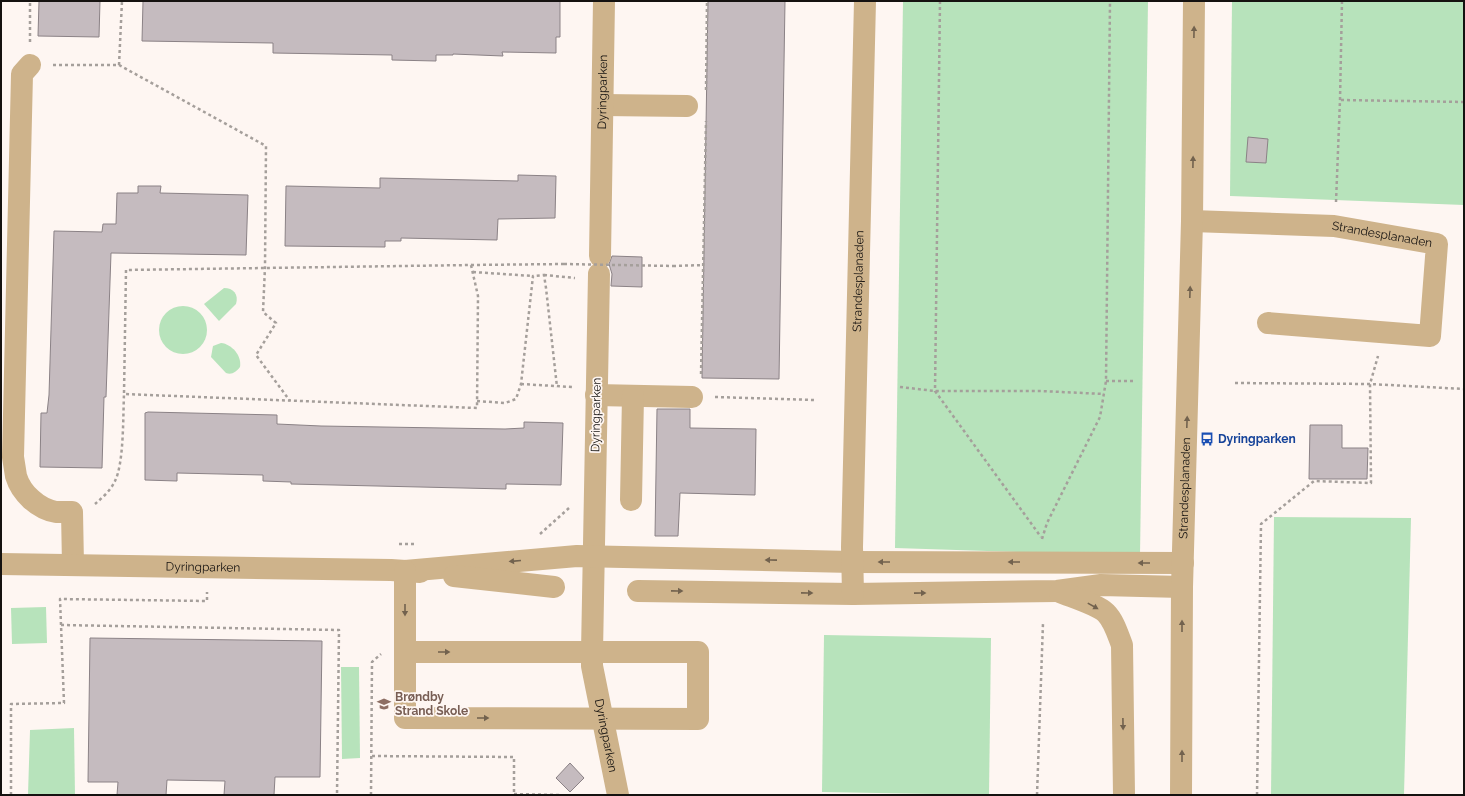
<svg xmlns="http://www.w3.org/2000/svg" width="1465" height="796" viewBox="0 0 1465 796" font-family="Raleway,sans-serif">
<style>
.green{fill:#b7e3bb}
.building{fill:#c5bbbf;stroke:#8b8286}
.lines{fill:none;stroke-linecap:round;stroke-linejoin:round}
.path{stroke:#a59f9b;stroke-width:2.5;stroke-dasharray:3 3;stroke-linecap:butt}
.minor{stroke:#ceb38b;stroke-width:22}
.path-bridge{stroke:#a59f9b;stroke-width:2.5;stroke-dasharray:3 3;stroke-linecap:butt}
.oneway{fill:#72624e}
.labels{text-anchor:middle;stroke-width:3.5;stroke-linejoin:round;paint-order:stroke}
.street-label{font-size:12px;fill:#151210;stroke:#fef6f2}
.transit-label{font-size:12px;font-weight:bold;fill:#164399;stroke:#fef6f2;text-anchor:start}
.education-label{font-size:12px;font-weight:bold;fill:#785e54;stroke:#fef6f2;text-anchor:start}
</style>
<rect width="100%" height="100%" fill="#fef6f2"/>
<g class="green">
<path d="M 903,1 L 1148,1 L 1140,556 L 895,548 Z"/>
<path d="M 1232,1 L 1464,1 L 1464,205 L 1230,196 Z"/>
<path d="M 224,288 C 233,288 239,294 236,304 L 219,321 L 204,304 Z"/>
<circle cx="183" cy="330" r="24"/>
<path d="M 221,343 C 232,344 242,356 240,367 C 236,372 232,375 226,373 L 211,357 L 213,346 Z"/>
<path d="M 1274,517 L 1411,518 L 1404,795 L 1271,795 Z"/>
<path d="M 46,607 L 47,643 L 12,644 L 11,608 Z"/>
<path d="M 824,635 L 991,638 L 989,795 L 822,792 Z"/>
<path d="M 341,667 L 359,667 L 360,758 L 342,759 Z"/>
<path d="M 74,728 L 75,795 L 28,795 L 30,730 Z"/>
</g>
<g class="building">
<path d="M 39,1 L 100,1 L 99,37 L 38,36 Z"/>
<path d="M 143,1 L 560,1 L 560,37 L 556,37 L 556,53 L 502,52 L 503,56 L 453,54 L 453,55 L 436,55 L 436,61 L 392,60 L 392,55 L 273,53 L 273,43 L 142,41 Z"/>
<path d="M 708,1 L 785,1 L 779,379 L 702,378 Z"/>
<path d="M 1248,137 L 1268,139 L 1266,163 L 1246,162 Z"/>
<path d="M 518,175 L 556,176 L 555,218 L 498,219 L 497,240 L 401,238 L 401,241 L 385,241 L 385,247 L 285,246 L 286,186 L 380,188 L 380,178 L 518,181 Z"/>
<path d="M 138,186 L 161,186 L 160,193 L 248,195 L 246,255 L 111,253 L 106,397 L 104,397 L 102,468 L 40,467 L 41,413 L 47,413 L 49,395 L 54,231 L 102,232 L 103,224 L 116,224 L 117,193 L 138,193 Z"/>
<path d="M 612,256 L 642,257 L 642,287 L 611,286 L 612,274 L 609,264 Z"/>
<path d="M 657,409 L 690,409 L 690,428 L 756,429 L 755,495 L 680,493 L 678,536 L 655,536 Z"/>
<path d="M 148,412 L 277,415 L 277,424 L 321,426 L 505,429 L 524,428 L 524,422 L 563,423 L 561,485 L 506,484 L 506,489 L 291,484 L 291,482 L 263,481 L 263,475 L 177,473 L 177,481 L 145,480 L 145,413 Z"/>
<path d="M 1310,425 L 1342,425 L 1342,448 L 1368,448 L 1367,479 L 1309,479 Z"/>
<path d="M 90,638 L 322,641 L 320,777 L 275,777 L 274,795 L 224,795 L 225,781 L 167,780 L 166,795 L 117,795 L 118,782 L 88,782 Z"/>
<path d="M 570,763 L 584,778 L 570,792 L 556,778 Z"/>
</g>
<g class="lines">
<g class="path">
<path d="M 940,1 L 935,391 L 1041,537"/>
<path d="M 30,42 L 30,1"/>
<path d="M 53,65 L 119,65 L 266,146 L 265,267 L 263,312 L 276,323 L 256,355 L 290,401"/>
<path d="M 119,65 L 122,1"/>
<path d="M 706,90 L 707,1"/>
<path d="M 1341,100 L 1464,102"/>
<path d="M 1336,202 L 1340,100 L 1342,1"/>
<path d="M 471,265 L 478,296 L 477,408 L 124,394 L 126,270 Z"/>
<path d="M 471,265 L 564,264"/>
<path d="M 673,266 L 704,265"/>
<path d="M 473,272 L 533,276"/>
<path d="M 544,275 L 575,278"/>
<path d="M 701,374 L 706,121"/>
<path d="M 1106,381 L 1136,381"/>
<path d="M 1235,383 L 1370,384 L 1464,389"/>
<path d="M 521,384 L 572,387"/>
<path d="M 900,387 L 935,391 L 1041,391 L 1104,394"/>
<path d="M 715,397 L 815,400"/>
<path d="M 477,401 L 505,403 L 516,399 L 521,384 L 533,276 L 544,275 L 546,288 L 557,387"/>
<path d="M 95,504 C 102,498 111,490 115,481 C 124,463 123,416 124,394"/>
<path d="M 540,534 L 569,508"/>
<path d="M 1042,539 L 1047,523 L 1100,417 L 1106,381 L 1110,1"/>
<path d="M 399,544 L 414,544"/>
<path d="M 61,625 L 339,630 L 337,795"/>
<path d="M 372,756 L 514,757 L 514,795"/>
<path d="M 514,794 L 559,795"/>
<path d="M 11,795 L 11,704 L 64,703 L 60,599 L 207,601 L 207,592"/>
<path d="M 371,795 L 372,662 L 381,654"/>
<path d="M 1037,795 L 1043,623"/>
<path d="M 1257,795 L 1261,524 L 1314,481 L 1371,483 L 1370,384 L 1378,356"/>
</g>
<g class="minor">
<path d="M 30,65 L 22,74 L 13,457 C 14,463 15,470 16,476 C 21,493 38,509 56,512 C 61,512 67,512 72,512 L 73,565"/>
<path d="M 603,105 L 687,106"/>
<path id="s1" d="M 1192,221 L 1334,226 L 1437,244 L 1430,336 L 1268,323"/>
<path id="s2" d="M 600,256 L 604,1"/>
<path id="s3" d="M 599,274 L 592,652 L 592,666 L 618,795"/>
<path d="M 596,395 L 692,397"/>
<path d="M 631,500 L 633,396"/>
<path id="s4" d="M 1,564 L 391,570 L 420,572"/>
<path d="M 405,571 L 577,556 L 852,562 L 1183,563"/>
<path d="M 454,576 L 554,587"/>
<path d="M 638,591 L 853,594 L 1057,591 L 1101,585 L 1182,587"/>
<path d="M 1060,592 C 1072,597 1098,605 1106,613 C 1114,621 1118,635 1122,645 L 1124,795"/>
<path id="s5" d="M 853,594 L 852,547 L 865,1"/>
<path d="M 405,652 L 698,652 L 698,719 L 405,718 L 405,571"/>
<path id="s6" d="M 1181,795 L 1182,587 L 1192,221 L 1194,1"/>
</g>
<path class="path-bridge" d="M 564,264 L 673,266"/>
</g>
<defs><path id="oneway-solid" d="M-6-.8H1V-3.2L6.5 0L1 3.2V.8H-6Z"/></defs>
<g class="oneway">
<use href="#oneway-solid" transform="translate(1194 32) rotate(-89)"/>
<use href="#oneway-solid" transform="translate(1193 162) rotate(-89)"/>
<use href="#oneway-solid" transform="translate(1190 292) rotate(-88)"/>
<use href="#oneway-solid" transform="translate(1187 422) rotate(-88)"/>
<use href="#oneway-solid" transform="translate(771 560) rotate(-179)"/>
<use href="#oneway-solid" transform="translate(515 561) rotate(175)"/>
<use href="#oneway-solid" transform="translate(884 562) rotate(-180)"/>
<use href="#oneway-solid" transform="translate(1014 562) rotate(-180)"/>
<use href="#oneway-solid" transform="translate(1144 563) rotate(-180)"/>
<use href="#oneway-solid" transform="translate(677 591) rotate(1)"/>
<use href="#oneway-solid" transform="translate(807 593) rotate(1)"/>
<use href="#oneway-solid" transform="translate(920 593) rotate(-1)"/>
<use href="#oneway-solid" transform="translate(1093 606) rotate(29)"/>
<use href="#oneway-solid" transform="translate(405 610) rotate(90)"/>
<use href="#oneway-solid" transform="translate(1182 626) rotate(-90)"/>
<use href="#oneway-solid" transform="translate(444 652)"/>
<use href="#oneway-solid" transform="translate(483 718)"/>
<use href="#oneway-solid" transform="translate(1123 724) rotate(89)"/>
<use href="#oneway-solid" transform="translate(1182 756) rotate(-90)"/>
</g>
<defs>
<g id="bus-bare" transform="scale(1.08)"><path d="M-5-6H5V4H4V6H2V4H-2V6H-4V4H-5ZM-3.5-4V0h7V-4ZM-3.5 1.2v1.5H-2V1.2ZM2 1.2v1.5H3.5V1.2Z" fill="#1a4fb4" stroke="#fef6f2" stroke-width="2.5" paint-order="stroke"/></g>
<g id="school-bare" transform="scale(1.08)"><path d="M0-5L7-2L0 1L-7-2ZM-4 1L0 2.5L4 1V4Q0 6-4 4Z" fill="#8d6e63" stroke="#fef6f2" stroke-width="2.5" paint-order="stroke"/></g>
</defs>
<g fill-rule="evenodd">
<use href="#bus-bare" x="1207" y="439"/>
<use href="#school-bare" x="384" y="704"/>
</g>
<g class="labels">
<g class="street-label">
<text dy="4" stroke="none"><textPath href="#s2" startOffset="164">Dyringparken</textPath></text>
<text dy="4" stroke="none"><textPath href="#s1" startOffset="191">Strandesplanaden</textPath></text>
<text dy="4" stroke="none"><textPath href="#s5" startOffset="313">Strandesplanaden</textPath></text>
<text transform="translate(596 415) rotate(-89)" y="4">Dyringparken</text>
<text dy="4" stroke="none"><textPath href="#s6" startOffset="307">Strandesplanaden</textPath></text>
<text dy="4" stroke="none"><textPath href="#s4" startOffset="202">Dyringparken</textPath></text>
<text dy="4" stroke="none"><textPath href="#s3" startOffset="463">Dyringparken</textPath></text>
</g>
<g class="transit-label">
<text x="1218" y="443">Dyringparken</text>
</g>
<g class="education-label">
<text x="395" y="701">Brøndby<tspan x="395" dy="14">Strand Skole</tspan></text>
</g>
</g>
<rect width="1465" height="796" fill="none" stroke="#151210" stroke-width="4"/>
</svg>
